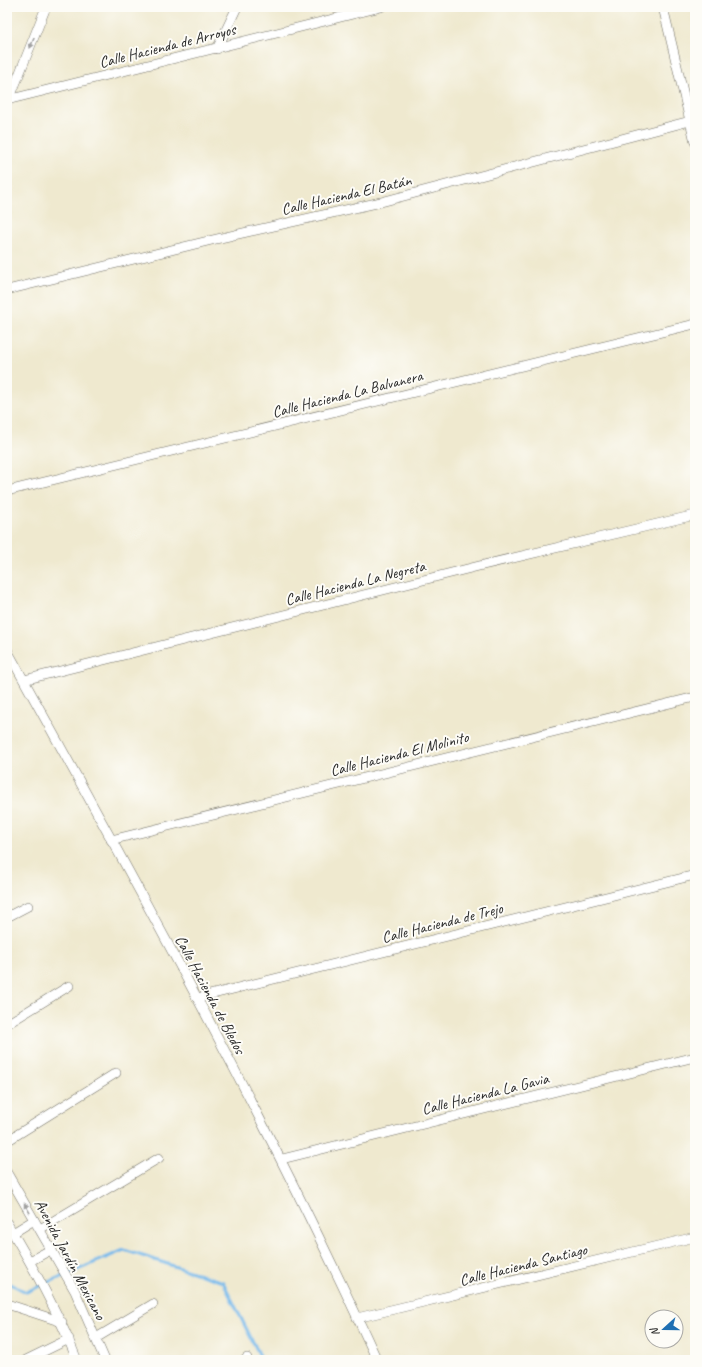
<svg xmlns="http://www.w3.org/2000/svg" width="702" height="1367" viewBox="0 0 702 1367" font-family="Caveat,sans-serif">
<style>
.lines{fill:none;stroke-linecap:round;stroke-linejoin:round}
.stream{stroke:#76baec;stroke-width:3}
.minor-casing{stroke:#706e64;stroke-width:10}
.minor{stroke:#fff;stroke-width:9}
.oneway{fill:#a0a0a0}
.labels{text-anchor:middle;stroke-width:4;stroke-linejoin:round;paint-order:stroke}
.street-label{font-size:16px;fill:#2b2b2b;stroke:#fdfcf7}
</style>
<rect width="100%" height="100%" fill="#fdfcf7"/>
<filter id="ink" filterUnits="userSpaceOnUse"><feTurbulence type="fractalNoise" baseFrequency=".025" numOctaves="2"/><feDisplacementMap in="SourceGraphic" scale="8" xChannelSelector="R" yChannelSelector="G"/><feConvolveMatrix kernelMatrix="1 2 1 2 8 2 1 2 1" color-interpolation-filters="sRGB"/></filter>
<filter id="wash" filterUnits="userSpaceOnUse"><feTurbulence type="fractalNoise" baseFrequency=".012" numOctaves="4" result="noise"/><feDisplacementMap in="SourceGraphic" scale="16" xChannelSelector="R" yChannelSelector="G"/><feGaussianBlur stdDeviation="0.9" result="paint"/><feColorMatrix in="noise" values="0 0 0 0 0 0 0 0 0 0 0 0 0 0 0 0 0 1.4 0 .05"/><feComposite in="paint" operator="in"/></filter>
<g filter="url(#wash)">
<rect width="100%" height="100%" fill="#efe9cf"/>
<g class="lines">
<path class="stream" d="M 7,1282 L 26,1292 L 124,1250 L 223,1282 L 262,1360"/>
</g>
</g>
<g filter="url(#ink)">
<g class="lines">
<g class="minor-casing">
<g id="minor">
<path d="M 663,7 L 695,142"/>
<path d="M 217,49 L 237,7"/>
<path d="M 7,100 L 381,7"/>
<path d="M 9,100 L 46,7"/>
<path d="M 7,290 L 212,240 L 381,202 L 690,121"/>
<path d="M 7,491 L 695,324"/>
<path d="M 7,650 C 136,883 266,1117 377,1360"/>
<path d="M 24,680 L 479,566 L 695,515"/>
<path d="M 111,840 L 695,697"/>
<path d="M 7,917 L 28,906"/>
<path d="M 197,998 L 695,875"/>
<path d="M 7,1024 L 69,986"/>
<path d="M 7,1141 L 116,1073"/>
<path d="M 282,1159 L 695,1057"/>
<path d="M 7,1173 L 75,1291 L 105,1360"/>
<path d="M 7,1223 C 34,1268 58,1312 77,1360"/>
<path d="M 40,1229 L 159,1158"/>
<path d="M 13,1233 L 34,1220"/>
<path d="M 30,1261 L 52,1249"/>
<path d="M 7,1304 L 62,1322"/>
<path d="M 357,1318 L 695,1237"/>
<path d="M 96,1338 L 153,1304"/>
<path d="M 26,1360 L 69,1339"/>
<path d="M 245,1360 L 247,1358"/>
</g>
</g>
<use href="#minor" class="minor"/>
</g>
<defs><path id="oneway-solid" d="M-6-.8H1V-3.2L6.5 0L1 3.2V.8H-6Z"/></defs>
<g class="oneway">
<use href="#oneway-solid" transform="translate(32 43) rotate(112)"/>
<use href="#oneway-solid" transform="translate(27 1208) rotate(-120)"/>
</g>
</g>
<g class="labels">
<g class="street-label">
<text transform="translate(167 45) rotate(-14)" y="6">Calle Hacienda de Arroyos</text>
<text transform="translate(346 194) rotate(-13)" y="6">Calle Hacienda El Batán</text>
<text transform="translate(347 393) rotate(-14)" y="6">Calle Hacienda La Balvanera</text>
<text transform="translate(355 582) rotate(-14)" y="6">Calle Hacienda La Negreta</text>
<text transform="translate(399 753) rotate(-14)" y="6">Calle Hacienda El Molinito</text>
<text transform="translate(442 922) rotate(-14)" y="6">Calle Hacienda de Trejo</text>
<text transform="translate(211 994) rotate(62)" y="6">Calle Hacienda de Bledos</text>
<text transform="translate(485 1093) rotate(-14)" y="6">Calle Hacienda La Gavia</text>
<text transform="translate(71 1259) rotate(62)" y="6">Avenida Jardín Mexicano</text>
<text transform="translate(523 1264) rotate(-14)" y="6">Calle Hacienda Santiago</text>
</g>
</g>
<rect width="702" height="1367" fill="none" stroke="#fdfcf7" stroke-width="24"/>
<g transform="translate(664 1329) rotate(249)"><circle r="19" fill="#fdfcf7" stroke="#a9a8a5"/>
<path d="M0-3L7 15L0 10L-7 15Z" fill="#1f6fb2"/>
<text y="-6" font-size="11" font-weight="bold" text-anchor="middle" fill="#2b2b2b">N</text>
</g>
</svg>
